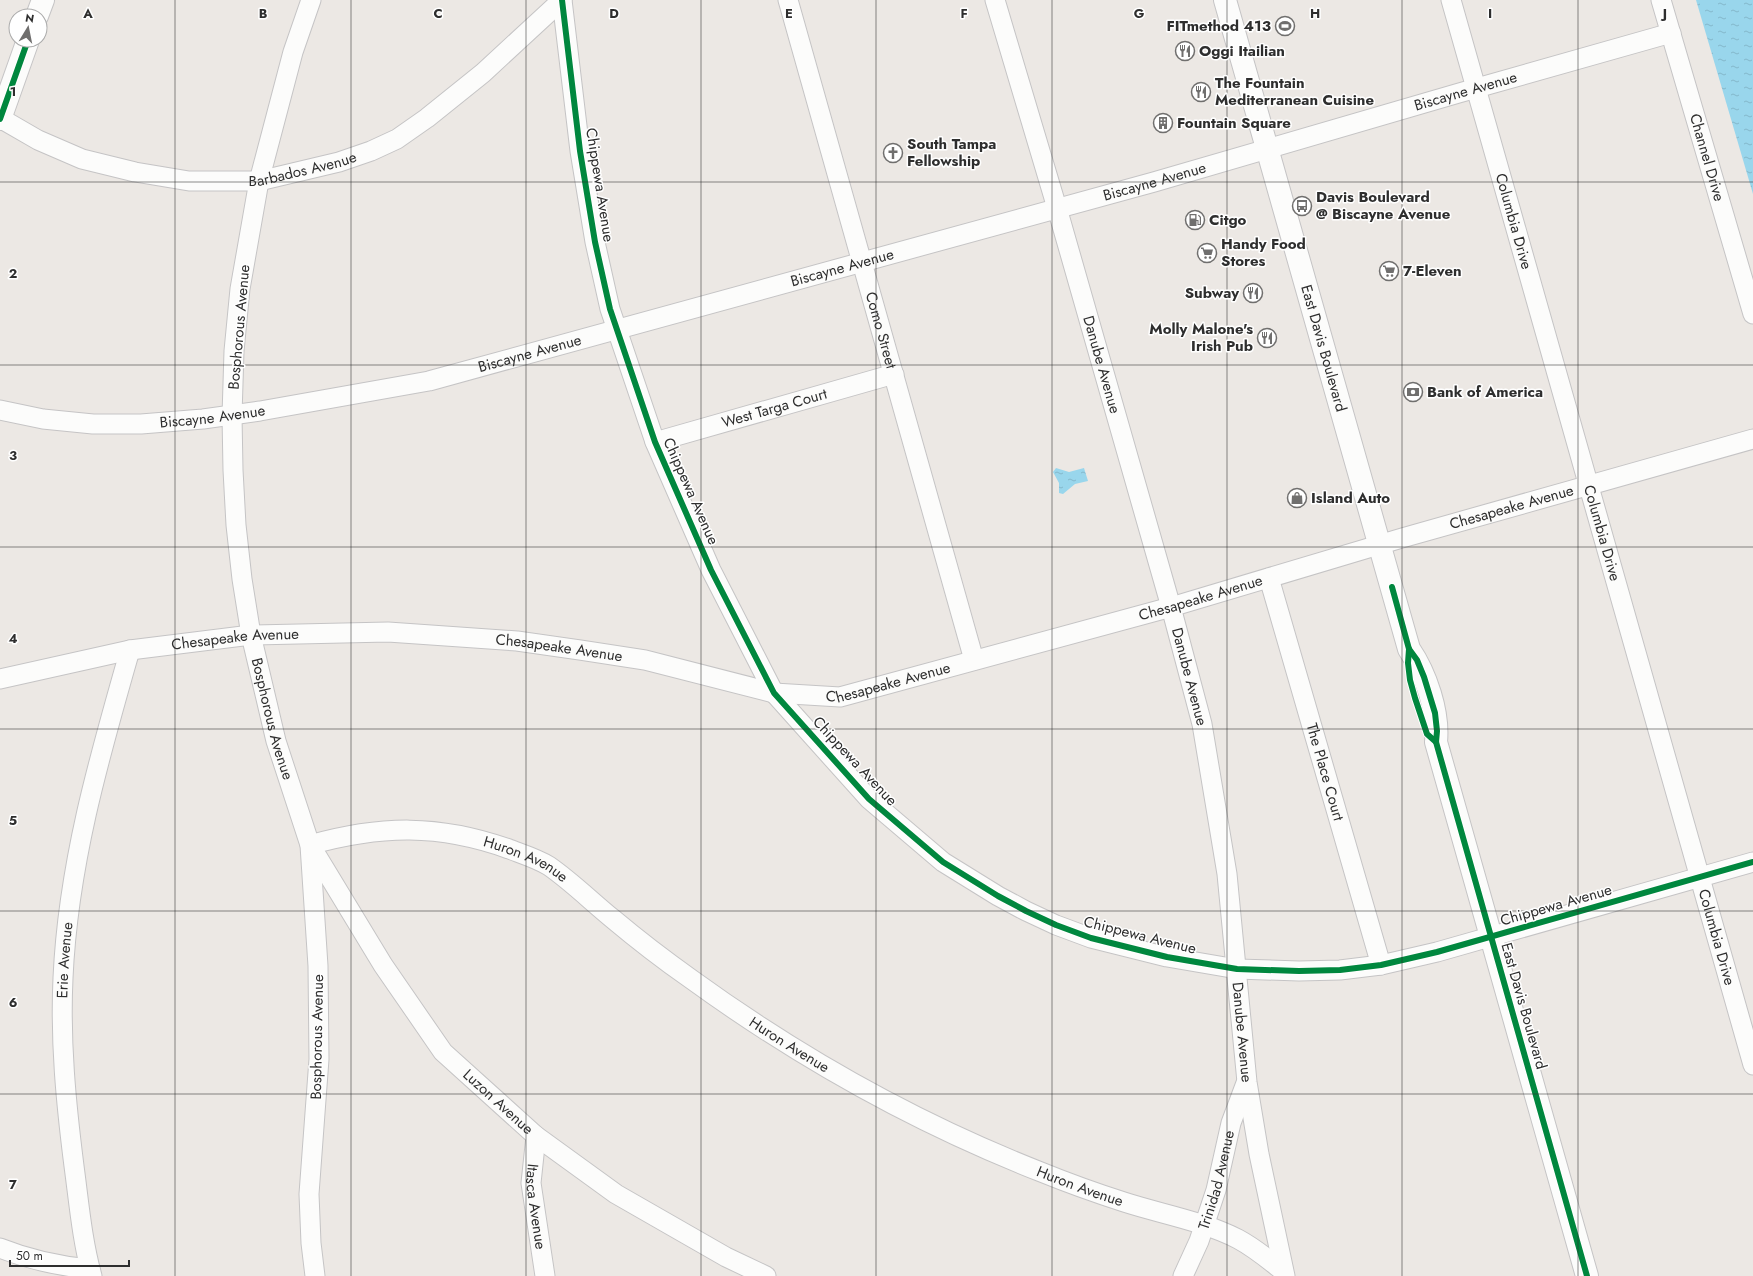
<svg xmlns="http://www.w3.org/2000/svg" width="1753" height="1276" viewBox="0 0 1753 1276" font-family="Jost,sans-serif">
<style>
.water{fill:url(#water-ripples)}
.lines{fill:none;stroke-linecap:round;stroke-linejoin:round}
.street-casing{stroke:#c5c4c5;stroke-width:21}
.secondary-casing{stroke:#c5c4c5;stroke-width:24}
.street{stroke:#fcfcfb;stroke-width:19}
.secondary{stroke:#fcfcfb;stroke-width:22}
.cycleway-casing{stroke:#fff;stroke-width:8}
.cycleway{stroke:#00873e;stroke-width:6}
.grid{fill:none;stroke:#2e2e2e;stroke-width:1;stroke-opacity:0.55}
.labels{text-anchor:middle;stroke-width:3;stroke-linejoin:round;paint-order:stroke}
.poi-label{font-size:15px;font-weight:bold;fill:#2e2e2e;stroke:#fff;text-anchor:start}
.street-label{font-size:15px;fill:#2e2e2e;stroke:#fff}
.grid-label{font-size:13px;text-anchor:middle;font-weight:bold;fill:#2e2e2e;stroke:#fff;stroke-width:3;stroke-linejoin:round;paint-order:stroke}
</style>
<defs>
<pattern id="water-ripples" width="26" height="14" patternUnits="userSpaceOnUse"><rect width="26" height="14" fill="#99d6ec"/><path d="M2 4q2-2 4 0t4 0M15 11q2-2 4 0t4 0" fill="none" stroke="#84b8cb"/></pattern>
</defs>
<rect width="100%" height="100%" fill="#ece8e4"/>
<g class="water">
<path d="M 1696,0 L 1753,0 L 1753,194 Z"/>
<path d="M 1056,468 L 1069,472 L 1084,468 L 1088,481 L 1075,484 L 1063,494 L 1059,493 L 1059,483 L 1053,472 Z"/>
</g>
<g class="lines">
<g class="street-casing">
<g id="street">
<path id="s1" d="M 311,0 L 293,52 L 259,181 L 240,289 L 234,351 L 232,416 L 233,470 L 236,525 L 242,579 L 251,635 L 276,741 L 310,845 L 318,966 L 319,1059 L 309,1194 L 311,1243 L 315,1276"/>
<path d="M 562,0 L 580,151 L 595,242 L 610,309 L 655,442 L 711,570 L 774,693 L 869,799 L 943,862 L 998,896 L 1026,911 L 1056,925 L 1091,938 L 1167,957 L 1237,969 L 1299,971 L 1340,970 L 1381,965 L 1437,952 L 1753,862"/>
<path id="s2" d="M 788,0 L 974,660"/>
<path id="s3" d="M 995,0 L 1057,208 L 1171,607 L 1202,724 L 1227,874 L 1247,1082 L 1259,1154 L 1285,1276"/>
<path id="s4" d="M 1451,0 L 1753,1065"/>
<path id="s5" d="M 1661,0 L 1753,314"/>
<path id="s6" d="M 0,118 L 38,140 L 82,159 L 135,172 L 189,181 L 259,181 L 339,162 L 371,151 L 397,139 L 427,118 L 483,73 L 562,0"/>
<path id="s7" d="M 0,410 L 43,419 L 93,424 L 141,424 L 203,419 L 260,411 L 429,381 L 1154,182 L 1459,93 L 1671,33"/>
<path id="s8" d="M 655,442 L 894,374"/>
<path id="s9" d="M 1269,578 L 1381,965"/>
<path id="s10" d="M 0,679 L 130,650 L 251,635 L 388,632 L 517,641 L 580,650 L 645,660 L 774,693 L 840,697 L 1171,607 L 1402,538 L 1753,439"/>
<path id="s11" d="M 310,845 C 381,825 439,824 509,849 C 522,854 538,859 549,866 C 572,882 592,902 613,919 C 638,940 664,960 691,979 C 800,1058 916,1123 1041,1172 C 1068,1183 1096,1193 1124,1202 C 1161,1214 1203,1221 1238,1239 C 1255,1248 1269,1260 1283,1271"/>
<path id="s12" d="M 312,848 L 383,965 L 443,1052 L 536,1136 L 616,1194 L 726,1257 L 766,1276"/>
<path id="s13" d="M 536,1136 L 531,1183 L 545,1276"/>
<path d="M 0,1248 C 30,1260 58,1266 90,1269"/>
<path id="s14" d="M 92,1276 C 82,1240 79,1203 74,1166 C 66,1103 60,1041 63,978 C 68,865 99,758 130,650"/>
<path id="s15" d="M 1183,1276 L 1199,1241 L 1216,1190 L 1231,1123 L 1246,1083"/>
</g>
</g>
<g class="secondary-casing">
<g id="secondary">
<path id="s16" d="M 1225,0 L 1409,649 C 1426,674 1439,712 1436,742 L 1587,1276"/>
<path d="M 37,16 L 43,0"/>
<path d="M 0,119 L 28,40"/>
</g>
</g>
<use href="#street" class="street"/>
<use href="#secondary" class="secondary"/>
<g class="cycleway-casing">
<g id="cycleway">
<path d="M 562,0 L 580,151 L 595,242 L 610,309 L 655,442 L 711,570 L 774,693 L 869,799 L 943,862 L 998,896 L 1026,911 L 1056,925 L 1091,938 L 1167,957 L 1237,969 L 1299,971 L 1340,970 L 1381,965 L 1437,952 L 1753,862"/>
<path d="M 0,119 L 28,40"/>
<path d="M 1392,587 L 1409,649 L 1417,660 L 1424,677 L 1435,713 L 1437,731 L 1436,742 L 1587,1276"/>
<path d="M 1409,649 L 1408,663 L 1410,680 L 1415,698 L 1427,734 L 1436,742"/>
</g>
</g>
<use href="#cycleway" class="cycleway"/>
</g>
<path class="grid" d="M 175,0 L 175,1276M 351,0 L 351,1276M 526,0 L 526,1276M 701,0 L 701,1276M 876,0 L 876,1276M 1052,0 L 1052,1276M 1227,0 L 1227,1276M 1402,0 L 1402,1276M 1578,0 L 1578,1276M 0,182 L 1753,182M 0,365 L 1753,365M 0,547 L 1753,547M 0,729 L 1753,729M 0,911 L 1753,911M 0,1094 L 1753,1094"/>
<defs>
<g id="stadium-ring" transform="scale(1)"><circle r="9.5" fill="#fff" stroke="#706f6e" stroke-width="1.5"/><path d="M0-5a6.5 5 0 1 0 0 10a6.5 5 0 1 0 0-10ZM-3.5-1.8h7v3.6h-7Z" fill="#706f6e"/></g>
<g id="restaurant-ring" transform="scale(1)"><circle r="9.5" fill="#fff" stroke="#706f6e" stroke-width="1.5"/><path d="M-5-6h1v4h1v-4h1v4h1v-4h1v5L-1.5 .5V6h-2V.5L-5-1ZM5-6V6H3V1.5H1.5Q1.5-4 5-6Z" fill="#706f6e"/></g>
<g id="building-ring" transform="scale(1)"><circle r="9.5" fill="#fff" stroke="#706f6e" stroke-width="1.5"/><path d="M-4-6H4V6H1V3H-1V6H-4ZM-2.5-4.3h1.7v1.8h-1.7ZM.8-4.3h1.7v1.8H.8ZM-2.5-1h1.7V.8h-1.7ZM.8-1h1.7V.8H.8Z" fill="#706f6e"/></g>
<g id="church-ring" transform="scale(1)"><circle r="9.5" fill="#fff" stroke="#706f6e" stroke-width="1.5"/><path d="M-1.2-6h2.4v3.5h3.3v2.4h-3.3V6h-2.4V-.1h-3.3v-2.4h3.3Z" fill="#706f6e"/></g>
<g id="bus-ring" transform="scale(1)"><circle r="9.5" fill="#fff" stroke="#706f6e" stroke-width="1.5"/><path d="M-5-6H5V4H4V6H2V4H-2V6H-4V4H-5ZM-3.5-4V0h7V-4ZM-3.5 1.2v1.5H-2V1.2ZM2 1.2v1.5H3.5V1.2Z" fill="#706f6e"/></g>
<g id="fuel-ring" transform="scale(1)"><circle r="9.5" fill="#fff" stroke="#706f6e" stroke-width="1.5"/><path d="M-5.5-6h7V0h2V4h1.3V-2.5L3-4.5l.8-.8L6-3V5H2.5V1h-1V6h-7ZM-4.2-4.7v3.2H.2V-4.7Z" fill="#706f6e"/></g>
<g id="supermarket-ring" transform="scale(1)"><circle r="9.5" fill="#fff" stroke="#706f6e" stroke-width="1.5"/><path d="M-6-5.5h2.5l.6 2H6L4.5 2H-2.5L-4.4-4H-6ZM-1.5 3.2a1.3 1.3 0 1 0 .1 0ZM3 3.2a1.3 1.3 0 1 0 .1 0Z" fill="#706f6e"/></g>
<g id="bank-ring" transform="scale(1)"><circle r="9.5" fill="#fff" stroke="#706f6e" stroke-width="1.5"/><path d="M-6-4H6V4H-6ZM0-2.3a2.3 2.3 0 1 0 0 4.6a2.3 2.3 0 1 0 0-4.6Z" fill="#706f6e"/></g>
<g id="shop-ring" transform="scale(1)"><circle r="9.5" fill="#fff" stroke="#706f6e" stroke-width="1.5"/><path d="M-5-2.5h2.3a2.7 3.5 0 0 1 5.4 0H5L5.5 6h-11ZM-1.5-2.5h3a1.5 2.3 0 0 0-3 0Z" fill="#706f6e"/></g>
</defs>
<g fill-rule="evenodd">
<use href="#stadium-ring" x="1285" y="26"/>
<use href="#restaurant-ring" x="1185" y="51"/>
<use href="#restaurant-ring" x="1201" y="92"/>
<use href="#building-ring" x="1163" y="123"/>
<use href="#church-ring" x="893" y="153"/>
<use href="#bus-ring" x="1302" y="206"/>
<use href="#fuel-ring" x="1195" y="220"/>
<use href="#supermarket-ring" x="1207" y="253"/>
<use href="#supermarket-ring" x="1389" y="271"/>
<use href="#restaurant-ring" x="1253" y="293"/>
<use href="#restaurant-ring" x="1267" y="338"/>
<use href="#bank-ring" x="1413" y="392"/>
<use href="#shop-ring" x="1297" y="498"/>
</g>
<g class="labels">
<g class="poi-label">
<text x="1271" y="31" text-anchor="end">FITmethod 413</text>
<text x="1199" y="56">Oggi Itailian</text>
<text x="1215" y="88">The Fountain<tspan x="1215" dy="17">Mediterranean Cuisine</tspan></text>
<text x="1177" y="128">Fountain Square</text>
<text x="907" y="149">South Tampa<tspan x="907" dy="17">Fellowship</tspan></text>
<text x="1316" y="202">Davis Boulevard<tspan x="1316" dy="17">@ Biscayne Avenue</tspan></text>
<text x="1209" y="225">Citgo</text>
<text x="1221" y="249">Handy Food<tspan x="1221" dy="17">Stores</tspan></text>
<text x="1403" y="276">7-Eleven</text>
<text x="1239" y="298" text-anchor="end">Subway</text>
<text x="1253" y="334" text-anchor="end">Molly Malone's<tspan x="1253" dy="17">Irish Pub</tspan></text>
<text x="1427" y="397">Bank of America</text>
<text x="1311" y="503">Island Auto</text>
</g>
<g class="street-label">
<text dy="5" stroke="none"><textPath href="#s7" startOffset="1510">Biscayne Avenue</textPath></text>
<text dy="5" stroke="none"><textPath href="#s5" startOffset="164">Channel Drive</textPath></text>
<text dy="5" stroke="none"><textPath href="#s6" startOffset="316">Barbados Avenue</textPath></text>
<text dy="5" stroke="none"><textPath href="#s7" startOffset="1186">Biscayne Avenue</textPath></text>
<text transform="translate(600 185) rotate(81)" y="5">Chippewa Avenue</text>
<text dy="5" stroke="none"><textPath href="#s4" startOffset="230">Columbia Drive</textPath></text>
<text dy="5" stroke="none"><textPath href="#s7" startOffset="862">Biscayne Avenue</textPath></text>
<text transform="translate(239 327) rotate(-85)" y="5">Bosphorous Avenue</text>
<text dy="5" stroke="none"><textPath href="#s2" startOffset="343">Como Street</textPath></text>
<text dy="5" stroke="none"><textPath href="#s16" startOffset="362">East Davis Boulevard</textPath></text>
<text dy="5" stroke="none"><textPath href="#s7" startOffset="538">Biscayne Avenue</textPath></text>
<text dy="5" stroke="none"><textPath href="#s3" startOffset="380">Danube Avenue</textPath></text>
<text dy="5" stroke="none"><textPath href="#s8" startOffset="124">West Targa Court</textPath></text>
<text dy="5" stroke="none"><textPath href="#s7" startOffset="214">Biscayne Avenue</textPath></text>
<text transform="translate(691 491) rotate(66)" y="5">Chippewa Avenue</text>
<text dy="5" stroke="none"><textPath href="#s10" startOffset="1548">Chesapeake Avenue</textPath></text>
<text dy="5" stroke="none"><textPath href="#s4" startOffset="554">Columbia Drive</textPath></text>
<text dy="5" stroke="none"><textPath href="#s10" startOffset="1224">Chesapeake Avenue</textPath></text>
<text dy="5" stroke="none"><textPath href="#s10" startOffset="239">Chesapeake Avenue</textPath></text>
<text dy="5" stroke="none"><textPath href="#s10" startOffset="564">Chesapeake Avenue</textPath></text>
<text dy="5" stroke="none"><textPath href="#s3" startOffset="704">Danube Avenue</textPath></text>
<text dy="5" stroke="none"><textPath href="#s10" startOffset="900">Chesapeake Avenue</textPath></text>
<text dy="5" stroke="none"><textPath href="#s1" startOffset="732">Bosphorous Avenue</textPath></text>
<text transform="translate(855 761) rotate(47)" y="5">Chippewa Avenue</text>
<text dy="5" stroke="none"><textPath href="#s9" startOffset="202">The Place Court</textPath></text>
<text dy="5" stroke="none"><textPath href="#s11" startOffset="222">Huron Avenue</textPath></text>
<text transform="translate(1556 905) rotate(-16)" y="5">Chippewa Avenue</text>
<text transform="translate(1140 935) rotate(14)" y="5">Chippewa Avenue</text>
<text dy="5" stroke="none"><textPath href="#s4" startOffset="974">Columbia Drive</textPath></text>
<text dy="5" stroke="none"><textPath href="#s14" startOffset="318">Erie Avenue</textPath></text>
<text transform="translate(1524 1006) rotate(74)" y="5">East Davis Boulevard</text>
<text dy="5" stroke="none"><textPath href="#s3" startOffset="1064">Danube Avenue</textPath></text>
<text transform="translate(317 1037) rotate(-89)" y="5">Bosphorous Avenue</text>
<text dy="5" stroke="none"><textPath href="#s11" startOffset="546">Huron Avenue</textPath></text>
<text dy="5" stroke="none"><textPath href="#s12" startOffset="317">Luzon Avenue</textPath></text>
<text dy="5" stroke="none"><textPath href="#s15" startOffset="102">Trinidad Avenue</textPath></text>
<text dy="5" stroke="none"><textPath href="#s11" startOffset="870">Huron Avenue</textPath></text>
<text dy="5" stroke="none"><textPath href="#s13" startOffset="71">Itasca Avenue</textPath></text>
</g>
</g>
<g class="grid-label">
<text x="88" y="18">A</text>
<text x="263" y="18">B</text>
<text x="438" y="18">C</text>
<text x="614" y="18">D</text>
<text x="789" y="18">E</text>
<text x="964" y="18">F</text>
<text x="1139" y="18">G</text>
<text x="1315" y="18">H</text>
<text x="1490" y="18">I</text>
<text x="1665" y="18">J</text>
<text x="13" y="96">1</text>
<text x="13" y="278">2</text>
<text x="13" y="460">3</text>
<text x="13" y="643">4</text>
<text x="13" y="825">5</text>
<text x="13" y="1007">6</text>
<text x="13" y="1189">7</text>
</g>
<g transform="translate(28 28) rotate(10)"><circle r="19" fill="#ffffff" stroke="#ababab"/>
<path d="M0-3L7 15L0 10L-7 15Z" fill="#706f6e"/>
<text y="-6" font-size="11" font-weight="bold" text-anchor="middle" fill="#2e2e2e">N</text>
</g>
<path d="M10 1260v6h119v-6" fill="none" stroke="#2e2e2e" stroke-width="2"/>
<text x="16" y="1260" font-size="12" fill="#2e2e2e" stroke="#ffffff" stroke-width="3" paint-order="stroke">50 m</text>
</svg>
